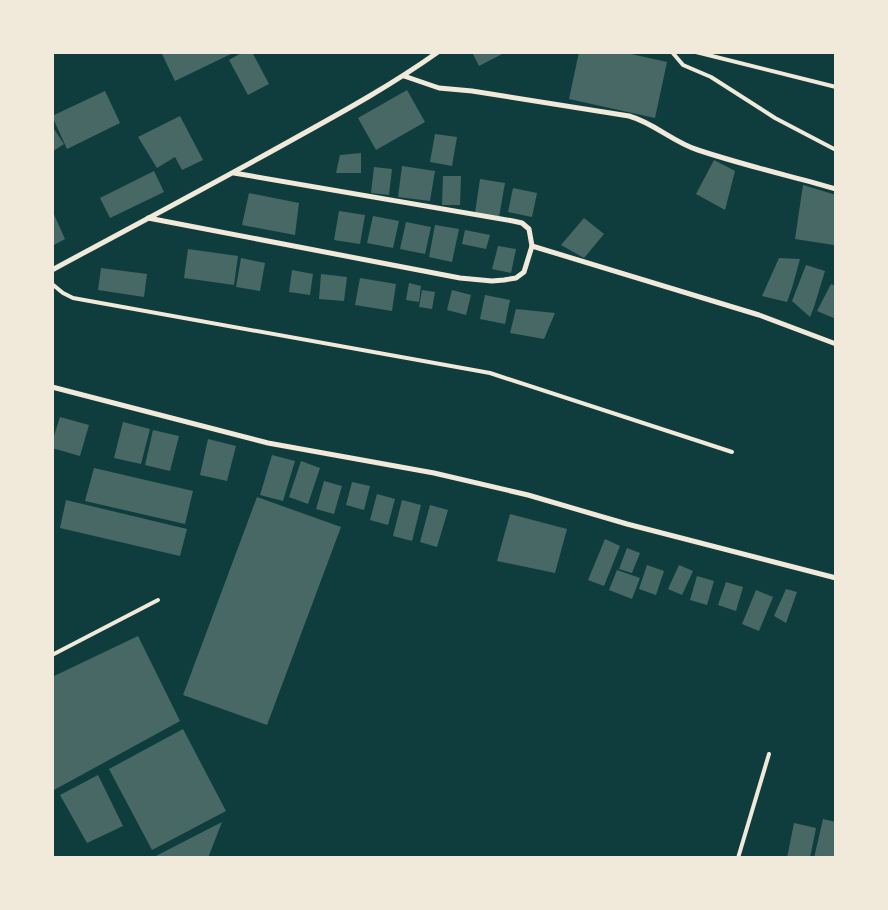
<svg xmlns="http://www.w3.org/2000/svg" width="888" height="910" viewBox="0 0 888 910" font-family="'Golos Text',sans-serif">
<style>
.building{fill:#486865}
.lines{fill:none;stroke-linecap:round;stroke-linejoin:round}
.service{stroke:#f1e9da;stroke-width:4}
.minor{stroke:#f1e9da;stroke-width:5}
</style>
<rect width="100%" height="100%" fill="#0f3d3e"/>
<g class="building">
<path d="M 161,52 L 235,52 L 175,81 Z"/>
<path d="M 243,52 L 252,52 L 269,84 L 248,95 L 229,60 Z"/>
<path d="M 472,52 L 506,52 L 479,66 Z"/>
<path d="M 579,52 L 622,52 L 667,62 L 655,118 L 569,99 Z"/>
<path d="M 407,90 L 425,122 L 376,150 L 358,118 Z"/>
<path d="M 105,91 L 120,123 L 67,149 L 52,116 Z"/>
<path d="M 180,116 L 203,160 L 182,170 L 175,157 L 157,168 L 138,137 Z"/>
<path d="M 52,126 L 64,144 L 52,152 Z"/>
<path d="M 435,134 L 457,137 L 452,166 L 430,162 Z"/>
<path d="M 361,153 L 361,173 L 336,173 L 340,155 Z"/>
<path d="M 714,160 L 735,171 L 725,210 L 696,194 Z"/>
<path d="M 402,166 L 435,171 L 430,201 L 398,197 Z"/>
<path d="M 374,167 L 392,169 L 389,195 L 371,193 Z"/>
<path d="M 154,171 L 164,192 L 110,218 L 100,198 Z"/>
<path d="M 443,176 L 461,176 L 460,205 L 442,205 Z"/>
<path d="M 480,179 L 505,183 L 499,217 L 475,213 Z"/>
<path d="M 803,185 L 836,195 L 834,245 L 795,239 Z"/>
<path d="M 513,188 L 537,193 L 532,217 L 508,212 Z"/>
<path d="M 249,193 L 299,203 L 295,235 L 242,225 Z"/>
<path d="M 52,210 L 65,239 L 52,246 Z"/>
<path d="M 339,211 L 365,215 L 360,244 L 334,240 Z"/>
<path d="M 373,216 L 399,221 L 393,248 L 367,243 Z"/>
<path d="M 584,218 L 604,234 L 584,258 L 561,245 Z"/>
<path d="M 406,222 L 431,227 L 425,254 L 400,249 Z"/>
<path d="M 435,225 L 459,229 L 452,262 L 429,257 Z"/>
<path d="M 465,230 L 490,235 L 486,249 L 462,244 Z"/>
<path d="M 498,246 L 516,249 L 511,273 L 492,269 Z"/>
<path d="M 188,249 L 238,256 L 234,285 L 184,278 Z"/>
<path d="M 241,258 L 265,263 L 260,291 L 236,287 Z"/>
<path d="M 779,258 L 800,259 L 792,288 L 787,302 L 762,296 Z"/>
<path d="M 806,265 L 825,271 L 814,307 L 810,317 L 792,301 Z"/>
<path d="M 101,268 L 147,274 L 144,297 L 98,290 Z"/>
<path d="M 292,270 L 313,274 L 310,295 L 289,292 Z"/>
<path d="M 321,274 L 347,277 L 344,301 L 319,299 Z"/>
<path d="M 360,278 L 396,284 L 392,311 L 355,305 Z"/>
<path d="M 409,283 L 421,286 L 419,302 L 406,300 Z"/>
<path d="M 831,284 L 836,286 L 836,319 L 817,311 Z"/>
<path d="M 422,290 L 435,292 L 432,309 L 419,307 Z"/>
<path d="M 452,290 L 471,295 L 466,315 L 447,310 Z"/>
<path d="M 485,295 L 510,300 L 505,324 L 480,319 Z"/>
<path d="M 516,309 L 555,313 L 544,339 L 510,333 Z"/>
<path d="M 60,417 L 89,425 L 80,456 L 52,448 L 52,442 Z"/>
<path d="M 123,422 L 150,429 L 141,464 L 114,458 Z"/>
<path d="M 153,430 L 179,436 L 170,471 L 145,465 Z"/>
<path d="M 208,439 L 236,446 L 227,481 L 200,475 Z"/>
<path d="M 272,455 L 295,461 L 283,501 L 260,495 Z"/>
<path d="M 301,461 L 320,468 L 308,504 L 289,497 Z"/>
<path d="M 94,468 L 193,491 L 185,524 L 85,501 Z"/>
<path d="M 324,481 L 342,486 L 334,514 L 316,509 Z"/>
<path d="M 352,482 L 370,486 L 364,510 L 346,505 Z"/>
<path d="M 377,494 L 395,499 L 388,525 L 370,520 Z"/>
<path d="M 257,497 L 341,527 L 267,725 L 183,695 Z"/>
<path d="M 66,500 L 187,529 L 180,556 L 60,528 Z"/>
<path d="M 402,500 L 421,505 L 412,541 L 393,536 Z"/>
<path d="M 430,505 L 448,510 L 437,547 L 420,542 Z"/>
<path d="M 510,514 L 567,529 L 555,573 L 497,561 Z"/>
<path d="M 605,539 L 620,546 L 604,586 L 588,580 Z"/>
<path d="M 627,548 L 640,553 L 632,573 L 619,569 Z"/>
<path d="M 647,565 L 664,571 L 656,595 L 639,589 Z"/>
<path d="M 679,565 L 693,571 L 682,595 L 668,589 Z"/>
<path d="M 617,570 L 640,578 L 632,599 L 609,590 Z"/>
<path d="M 697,576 L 714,581 L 707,605 L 690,600 Z"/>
<path d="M 726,582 L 743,587 L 736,611 L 718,605 Z"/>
<path d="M 786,589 L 797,592 L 786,623 L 774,616 Z"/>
<path d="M 756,590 L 773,597 L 759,631 L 742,624 Z"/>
<path d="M 138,636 L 180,721 L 54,790 L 52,787 L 52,677 Z"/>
<path d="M 183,729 L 226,811 L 152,850 L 109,769 Z"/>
<path d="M 98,775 L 123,826 L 87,843 L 60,795 Z"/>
<path d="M 823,819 L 836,822 L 836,858 L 814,858 Z"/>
<path d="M 222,822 L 208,858 L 152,858 Z"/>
<path d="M 794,823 L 816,828 L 810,858 L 787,858 Z"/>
</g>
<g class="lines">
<g class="service">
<path d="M 672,52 L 683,65 L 711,77 L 775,118 L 836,150"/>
<path d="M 696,52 L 836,87"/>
<path d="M 52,284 L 63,293 L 73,298 L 490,373 L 732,452"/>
<path d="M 52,655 L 158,600"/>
<path d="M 496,858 L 497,858"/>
<path d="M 738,858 L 769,754"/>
</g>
<g class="minor">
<path d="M 404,76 L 439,88 L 472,91 L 629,116 C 654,123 673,142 698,150 C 743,165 790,176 836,189"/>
<path d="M 148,218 L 460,278 L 492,281 L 504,280 L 516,278 L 524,272 L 532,246 L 529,229 L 522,223 L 513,221 L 234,173"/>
<path d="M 532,246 L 759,315 L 836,344"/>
<path d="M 52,270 C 135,225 217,182 299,136 C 346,110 393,84 438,52"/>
<path d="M 52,387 L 268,443 L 434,473 L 528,495 L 627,524 L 836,578"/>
</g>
</g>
<rect width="888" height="910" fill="none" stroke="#f1e9da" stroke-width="108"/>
</svg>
